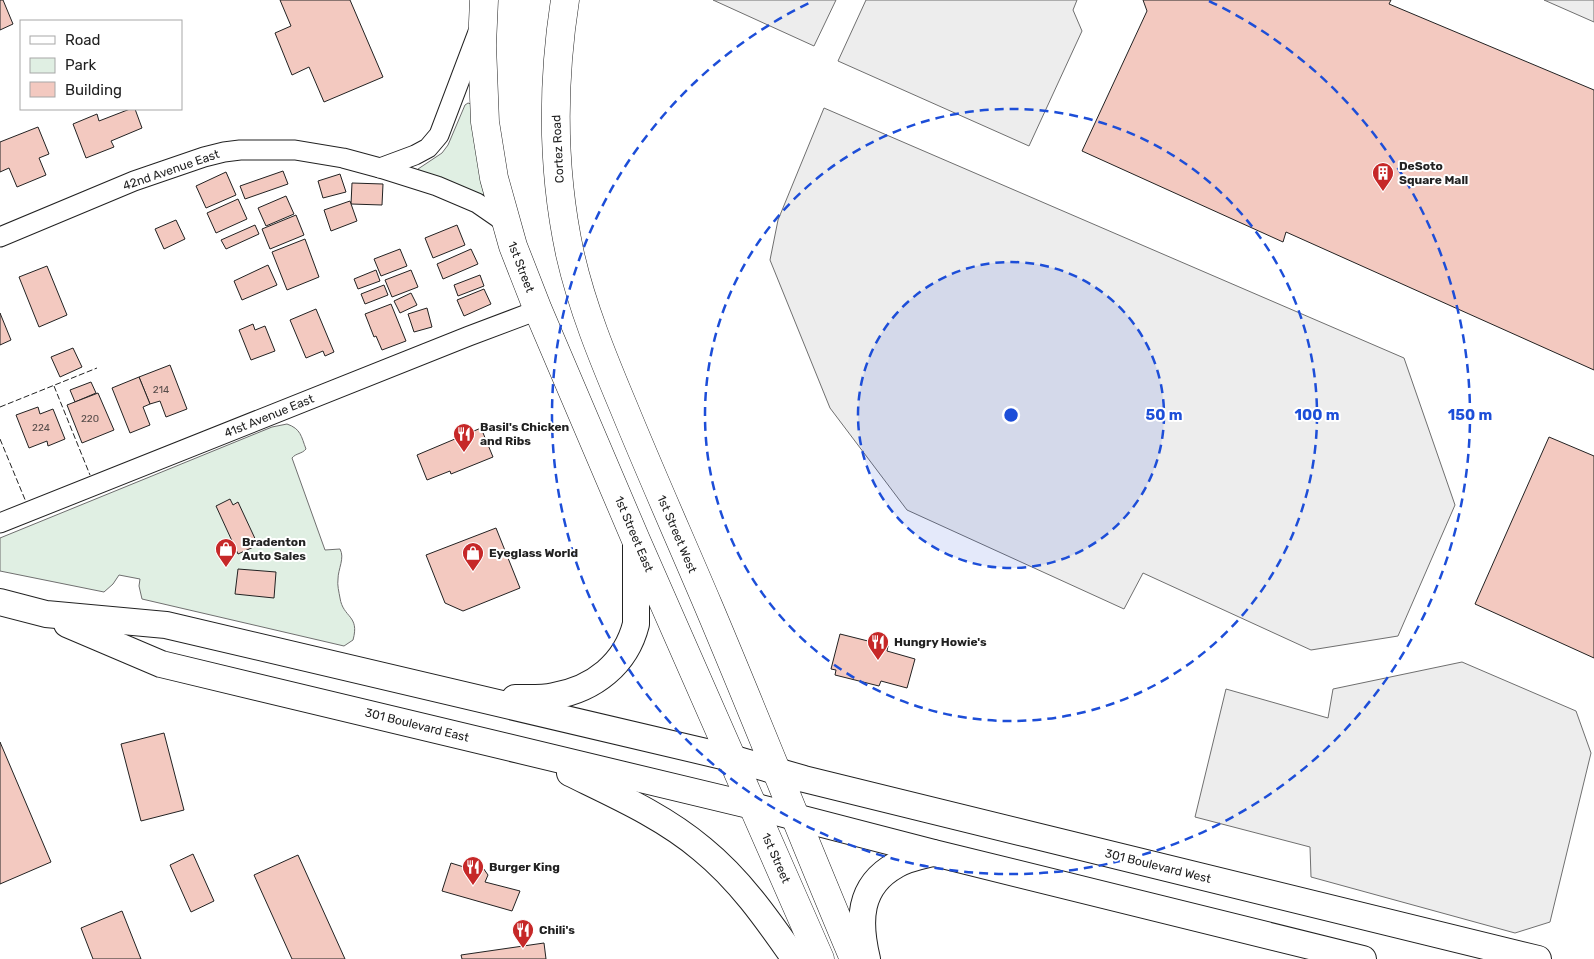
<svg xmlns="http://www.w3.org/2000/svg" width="1594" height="959" viewBox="0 0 1594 959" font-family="Rubik,sans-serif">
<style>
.green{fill:#e0efe3;stroke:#6f6f6f}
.parking{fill:#ededed;stroke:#6f6f6f}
.building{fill:#f3c9c0;stroke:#222}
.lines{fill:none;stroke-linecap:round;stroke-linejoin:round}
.minor-casing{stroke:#222;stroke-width:21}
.secondary-casing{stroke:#222;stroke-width:28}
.primary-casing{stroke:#222;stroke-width:29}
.minor{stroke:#fff;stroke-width:19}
.secondary{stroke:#fff;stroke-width:26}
.primary{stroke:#fff;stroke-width:28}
.fence{stroke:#222;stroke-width:1;stroke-dasharray:6 2.5;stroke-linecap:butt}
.ring{fill:none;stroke:#1d4ed8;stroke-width:2.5;stroke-dasharray:9 6}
.labels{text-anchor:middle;stroke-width:4;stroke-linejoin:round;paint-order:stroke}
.number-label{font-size:10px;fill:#564c4a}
.street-label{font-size:12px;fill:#222;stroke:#fff}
.poi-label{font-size:12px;font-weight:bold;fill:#222;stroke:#fff;text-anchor:start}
.centre{fill:#1d4ed8;stroke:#fff;stroke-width:2.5}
.ring-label{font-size:15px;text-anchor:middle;font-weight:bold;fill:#1d4ed8;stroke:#fff;stroke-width:4;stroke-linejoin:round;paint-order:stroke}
</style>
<rect width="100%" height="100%" fill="#fff"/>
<g class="green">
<path d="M 468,103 L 471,104 L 485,194 L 483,195 L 418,171 L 418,169 L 442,153 L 448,145 L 465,105 Z"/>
<path d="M 287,424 C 301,429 301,436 306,449 C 302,454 296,453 292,458 L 325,550 L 340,549 C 345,558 338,569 338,579 C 337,585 339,592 340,598 C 343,618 360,615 353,640 L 344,646 L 142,599 L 139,586 L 140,579 L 119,575 L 113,584 L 104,592 L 0,571 L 0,538 L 272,427 Z"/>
</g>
<g class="parking">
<path d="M 713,0 L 836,0 L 814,46 Z"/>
<path d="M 866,0 L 1077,0 L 1073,10 L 1082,31 L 1029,146 L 838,61 Z"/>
<path d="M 1544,0 L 1594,0 L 1594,22 Z"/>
<path d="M 824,108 L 1404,358 L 1455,505 L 1398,636 L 1311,650 L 1143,573 L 1124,609 L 907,510 L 830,408 L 770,260 L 778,220 Z"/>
<path d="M 1462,662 L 1576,711 L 1591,753 L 1550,922 L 1515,933 L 1311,877 L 1310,847 L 1195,817 L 1226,689 L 1328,718 L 1333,689 Z"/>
</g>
<g class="building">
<path d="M 0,0 L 3,0 L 13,24 L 0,30 Z"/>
<path d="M 280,0 L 350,0 L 383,77 L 324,102 L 309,67 L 292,75 L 275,33 L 291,26 Z"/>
<path d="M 1143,0 L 1391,0 L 1389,4 L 1594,90 L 1594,370 L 1286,232 L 1283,242 L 1082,151 L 1147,11 Z"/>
<path d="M 130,109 L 135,109 L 142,128 L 111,141 L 114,147 L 86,158 L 73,124 L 97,114 L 99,121 Z"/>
<path d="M 38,127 L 49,154 L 39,158 L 46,175 L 17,187 L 9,168 L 0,172 L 0,142 Z"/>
<path d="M 283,171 L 288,184 L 245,199 L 240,186 Z"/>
<path d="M 226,172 L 236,195 L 206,208 L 196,186 Z"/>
<path d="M 340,174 L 346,192 L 323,198 L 318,181 Z"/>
<path d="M 352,183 L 383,184 L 382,205 L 351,204 Z"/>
<path d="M 286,196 L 294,214 L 266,226 L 258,208 Z"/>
<path d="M 238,199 L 247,219 L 216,233 L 207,213 Z"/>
<path d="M 350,201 L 357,221 L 331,231 L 324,210 Z"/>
<path d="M 296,215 L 304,235 L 270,249 L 262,229 Z"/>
<path d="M 176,220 L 185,239 L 164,249 L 155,229 Z"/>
<path d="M 255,225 L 259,234 L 226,249 L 221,240 Z"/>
<path d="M 457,225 L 465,245 L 433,258 L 425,238 Z"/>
<path d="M 305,239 L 319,277 L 287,290 L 272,252 Z"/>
<path d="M 400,249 L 407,266 L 381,276 L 374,259 Z"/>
<path d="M 471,249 L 478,264 L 443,279 L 437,264 Z"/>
<path d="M 268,265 L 277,285 L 242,300 L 234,281 Z"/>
<path d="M 47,266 L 67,315 L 39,327 L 19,277 Z"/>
<path d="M 376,270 L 380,281 L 358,289 L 354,279 Z"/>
<path d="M 411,270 L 418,287 L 392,297 L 385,280 Z"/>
<path d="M 480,275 L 484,286 L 458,296 L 454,285 Z"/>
<path d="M 384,285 L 388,295 L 365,304 L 361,294 Z"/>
<path d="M 484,289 L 491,304 L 464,316 L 457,300 Z"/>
<path d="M 411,293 L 417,305 L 400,313 L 394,301 Z"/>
<path d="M 391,304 L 406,341 L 382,350 L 376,336 L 374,337 L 365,314 Z"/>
<path d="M 427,308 L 432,327 L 414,332 L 408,314 Z"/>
<path d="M 316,309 L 334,352 L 325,356 L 323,351 L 306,358 L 290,320 Z"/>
<path d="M 0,313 L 11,340 L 0,345 Z"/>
<path d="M 253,324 L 255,330 L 265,326 L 275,351 L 251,360 L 239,330 Z"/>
<path d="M 73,348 L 82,367 L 60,377 L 51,357 Z"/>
<path d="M 170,365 L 187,409 L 166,417 L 160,401 L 150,404 L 139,377 Z"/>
<path d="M 139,377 L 150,404 L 143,407 L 150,425 L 130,433 L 112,388 Z"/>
<path d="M 91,382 L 96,393 L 75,402 L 70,390 Z"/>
<path d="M 98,393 L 114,430 L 82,443 L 67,405 Z"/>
<path d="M 38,407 L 40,414 L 53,409 L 65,439 L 48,446 L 47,441 L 29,448 L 16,415 Z"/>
<path d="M 481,428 L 493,457 L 451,474 L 450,471 L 427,480 L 417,455 Z"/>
<path d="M 1549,437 L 1594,456 L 1594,658 L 1475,604 Z"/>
<path d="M 230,499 L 233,505 L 238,502 L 258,545 L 238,554 L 216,506 Z"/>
<path d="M 496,528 L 520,588 L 463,611 L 445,603 L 426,555 Z"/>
<path d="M 238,569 L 276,572 L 274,598 L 235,594 Z"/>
<path d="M 840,634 L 888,646 L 887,651 L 915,659 L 907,688 L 881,681 L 879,686 L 835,675 L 836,670 L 831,669 Z"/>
<path d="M 164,733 L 184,810 L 141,821 L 121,744 Z"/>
<path d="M 0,742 L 51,862 L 0,884 Z"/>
<path d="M 193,854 L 214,901 L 191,912 L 170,865 Z"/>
<path d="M 298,855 L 345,959 L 292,959 L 254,875 Z"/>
<path d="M 471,862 L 481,865 L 488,875 L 485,882 L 520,891 L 512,911 L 442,891 L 451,863 L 467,868 Z"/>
<path d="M 122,911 L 141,959 L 93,959 L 81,928 Z"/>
<path d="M 544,943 L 546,959 L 462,959 L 461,955 Z"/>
</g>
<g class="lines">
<g class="minor-casing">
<g id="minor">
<path d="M 380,168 L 415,155 L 428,148 L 439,135 L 478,32"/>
<path d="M 0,237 L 134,181 L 204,157 L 224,152 L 240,150 L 295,150 L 343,158 L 380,168 L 437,186 L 477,203 L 506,223"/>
<path d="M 0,523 L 469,336 L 538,310"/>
</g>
</g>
<g class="secondary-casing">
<g id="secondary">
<path d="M 0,602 L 46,614 L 166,625 L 731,758 L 804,779 L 1032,835 L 1538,959"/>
<path d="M 67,624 L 161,664 L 753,806 L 934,853 L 1363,959"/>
<path d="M 515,698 C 528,698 542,699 554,696 C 594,689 626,664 636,624 L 636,541"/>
<path d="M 570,773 C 615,795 663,816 702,849 C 740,880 767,919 795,959"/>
<path d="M 867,959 C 858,922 858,886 896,865 C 908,858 921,856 933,853"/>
</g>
</g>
<g class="primary-casing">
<g id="primary">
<path d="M 484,0 L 482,45 L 485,122 L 494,178 L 513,246 L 538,310 L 636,540 L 820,959"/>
<path d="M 565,0 C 552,84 552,170 570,254 C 582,307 603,358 624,408 C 651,474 680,539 708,605 C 758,723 804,841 854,959"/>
</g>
</g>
<use href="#minor" class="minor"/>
<use href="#secondary" class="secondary"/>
<use href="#primary" class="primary"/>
<g class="fence">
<path d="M 54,386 L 90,475"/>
<path d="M 0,407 L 97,368"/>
<path d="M 0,439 L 26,502"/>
</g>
</g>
<circle cx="1011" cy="415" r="153" fill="#1d4ed8" fill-opacity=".12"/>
<g class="ring">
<circle cx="1011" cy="415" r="153"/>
<circle cx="1011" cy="415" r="306"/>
<path d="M1209 1A459 459 0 1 1 813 1"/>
</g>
<defs>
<g id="building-pin" transform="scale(1.125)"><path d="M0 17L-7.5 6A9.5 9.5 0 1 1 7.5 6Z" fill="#c62828" stroke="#fff"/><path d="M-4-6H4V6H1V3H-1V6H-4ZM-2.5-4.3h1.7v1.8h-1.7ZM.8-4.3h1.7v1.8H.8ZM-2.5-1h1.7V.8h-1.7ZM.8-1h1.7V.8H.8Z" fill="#fff"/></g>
<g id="restaurant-pin" transform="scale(1.125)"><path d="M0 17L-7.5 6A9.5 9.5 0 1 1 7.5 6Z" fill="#c62828" stroke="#fff"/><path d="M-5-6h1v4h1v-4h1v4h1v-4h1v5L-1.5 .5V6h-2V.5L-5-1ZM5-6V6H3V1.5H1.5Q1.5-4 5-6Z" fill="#fff"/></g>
<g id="shop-pin" transform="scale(1.125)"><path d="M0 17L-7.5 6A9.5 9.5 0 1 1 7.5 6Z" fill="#c62828" stroke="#fff"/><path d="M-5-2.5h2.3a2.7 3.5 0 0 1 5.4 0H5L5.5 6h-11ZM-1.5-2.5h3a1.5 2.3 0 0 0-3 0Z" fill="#fff"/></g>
</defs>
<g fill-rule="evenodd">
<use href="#building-pin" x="1383" y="173"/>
<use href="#restaurant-pin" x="464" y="434"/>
<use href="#shop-pin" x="226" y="549"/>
<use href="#shop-pin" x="473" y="553"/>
<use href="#restaurant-pin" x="878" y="642"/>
<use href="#restaurant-pin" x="473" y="867"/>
<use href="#restaurant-pin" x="523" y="930"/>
</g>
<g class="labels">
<g class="number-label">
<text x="161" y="393">214</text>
<text x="90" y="422">220</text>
<text x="41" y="431">224</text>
</g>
<g class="street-label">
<text transform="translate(558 149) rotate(-93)" y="4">Cortez Road</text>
<text transform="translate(171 170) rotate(-19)" y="4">42nd Avenue East</text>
<text transform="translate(521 267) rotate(69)" y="4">1st Street</text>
<text transform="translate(269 416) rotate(-22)" y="4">41st Avenue East</text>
<text transform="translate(634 534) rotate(67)" y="4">1st Street East</text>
<text transform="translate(677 534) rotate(67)" y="4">1st Street West</text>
<text transform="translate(417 725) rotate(14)" y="4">301 Boulevard East</text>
<text transform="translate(776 858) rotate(66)" y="4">1st Street</text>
<text transform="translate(1158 866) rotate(14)" y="4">301 Boulevard West</text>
</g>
<g class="poi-label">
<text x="1399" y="170">DeSoto<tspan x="1399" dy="14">Square Mall</tspan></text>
<text x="480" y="431">Basil's Chicken<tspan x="480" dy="14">and Ribs</tspan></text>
<text x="242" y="546">Bradenton<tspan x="242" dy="14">Auto Sales</tspan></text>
<text x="489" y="557">Eyeglass World</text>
<text x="894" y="646">Hungry Howie's</text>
<text x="489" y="871">Burger King</text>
<text x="539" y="934">Chili's</text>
</g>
</g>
<circle cx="1011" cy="415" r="8" class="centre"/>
<g class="ring-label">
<text x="1164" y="420">50 m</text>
<text x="1317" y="420">100 m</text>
<text x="1470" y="420">150 m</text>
</g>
<rect x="20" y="20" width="162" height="90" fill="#ffffff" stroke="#a7a7a7"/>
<rect x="30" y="36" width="25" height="8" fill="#ffffff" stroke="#a7a7a7"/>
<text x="65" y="45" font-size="15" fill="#222222">Road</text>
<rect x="30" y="58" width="25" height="15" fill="#e0efe3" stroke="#a7a7a7"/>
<text x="65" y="70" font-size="15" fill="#222222">Park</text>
<rect x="30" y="82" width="25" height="15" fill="#f3c9c0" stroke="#a7a7a7"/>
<text x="65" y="95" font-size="15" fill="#222222">Building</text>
</svg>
